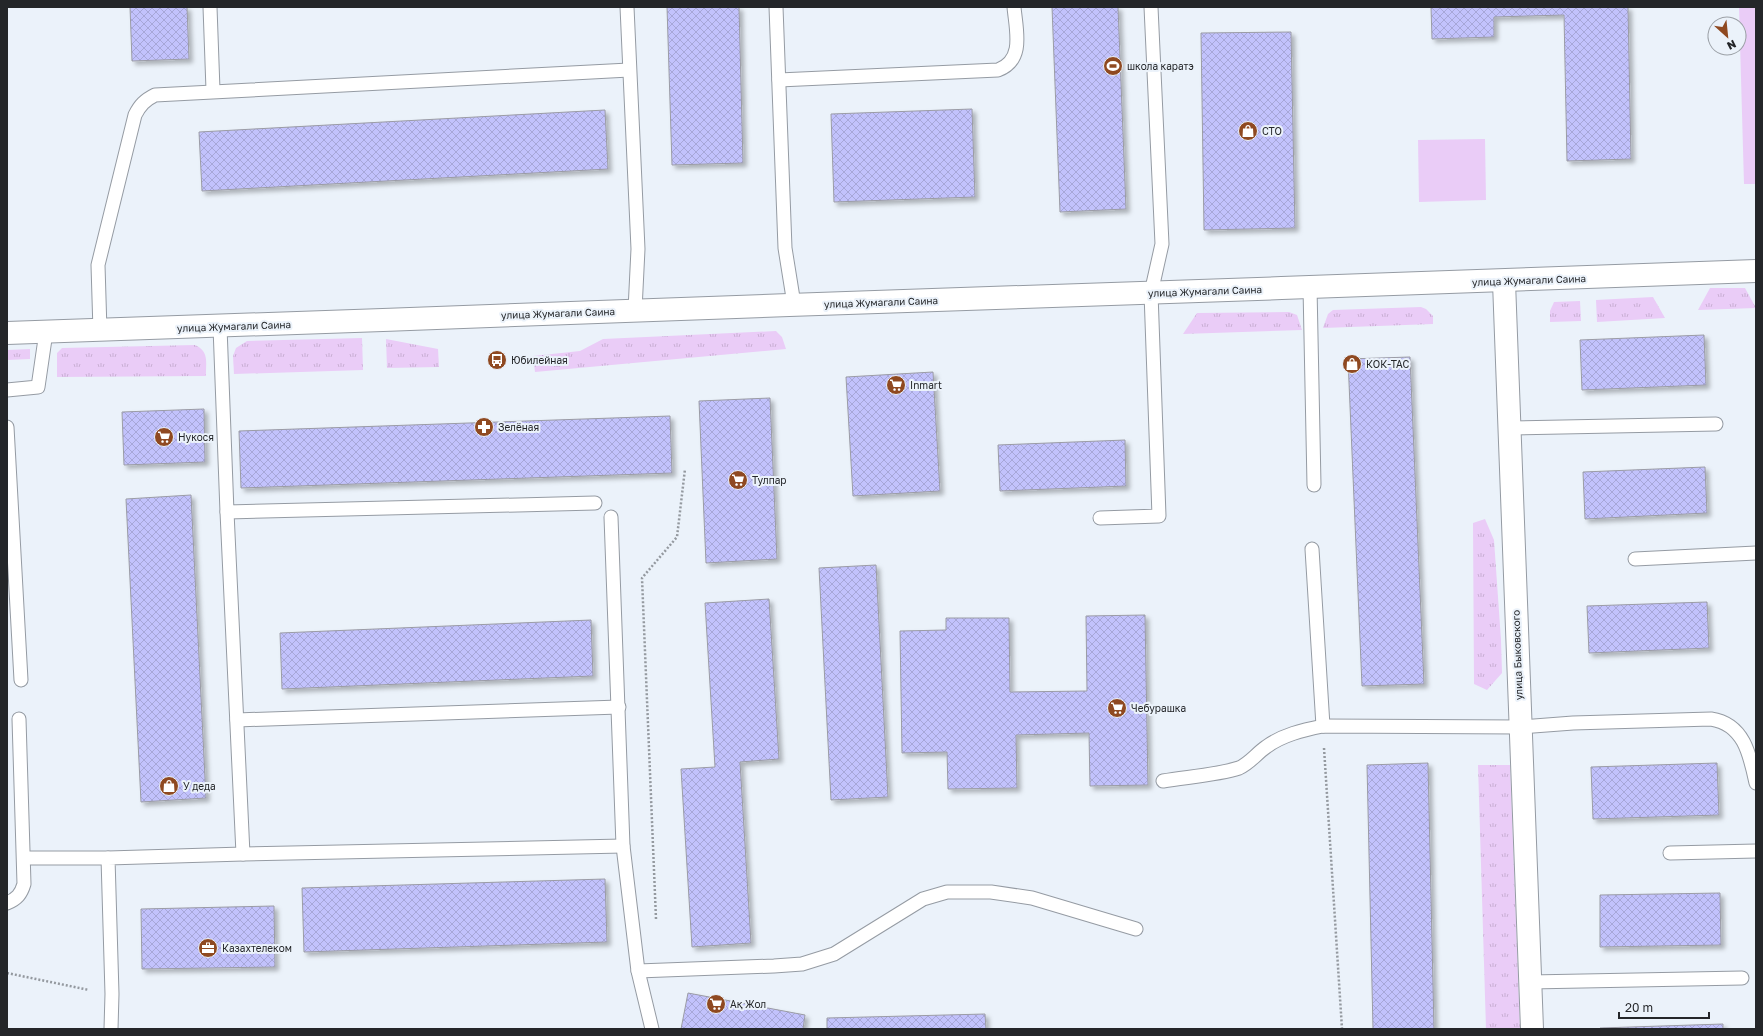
<svg xmlns="http://www.w3.org/2000/svg" width="1763" height="1036" viewBox="0 0 1763 1036" font-family="'Golos Text',sans-serif">
<style>
.grass{fill:url(#grass-tufts)}
.garden{fill:#eaccf7}
.building{fill:url(#building-cross-hatch);stroke:#9b9ca5;filter:url(#shadow)}
.lines{fill:none;stroke-linecap:round;stroke-linejoin:round}
.lane-casing{stroke:#959ba3;stroke-width:15}
.street-casing{stroke:#959ba3;stroke-width:24}
.secondary-casing{stroke:#959ba3;stroke-width:24}
.path{stroke:#94999f;stroke-width:2.5;stroke-dasharray:2 2;stroke-linecap:butt}
.lane{stroke:#fff;stroke-width:13}
.street{stroke:#fff;stroke-width:22}
.secondary{stroke:#fff;stroke-width:22}
.labels{text-anchor:middle;stroke-width:4;stroke-linejoin:round;paint-order:stroke}
.poi-label{font-size:10px;fill:#242629;stroke:#ebf2fa;text-anchor:start}
.street-label{font-size:10px;fill:#242629;stroke:#ebf2fa}
</style>
<defs>
<pattern id="grass-tufts" width="24" height="20" patternUnits="userSpaceOnUse"><rect width="24" height="20" fill="#eaccf7"/><path d="M3 7l-1-3M5 7V3M7 7l1-3M15 17l-1-3M17 17v-4M19 17l1-3" fill="none" stroke="#c9afd4"/></pattern>
<pattern id="building-cross-hatch" width="8" height="8" patternUnits="userSpaceOnUse"><rect width="8" height="8" fill="#c2c2fc"/><path d="M0 0l8 8M0 8l8-8" fill="none" stroke="#a7a7d8"/></pattern>
<filter id="shadow"><feDropShadow dx="3.5" dy="3.5" stdDeviation="2" flood-color="#0004"/></filter>
</defs>
<rect width="100%" height="100%" fill="#ebf2fa"/>
<g class="grass">
<path d="M 1710,288 L 1745,288 L 1756,308 L 1698,310 Z"/>
<path d="M 1653,297 L 1665,318 L 1597,322 L 1596,300 Z"/>
<path d="M 1580,301 L 1581,321 L 1550,322 L 1550,311 L 1554,302 Z"/>
<path d="M 1421,307 L 1426,309 L 1433,316 L 1433,324 L 1323,328 L 1328,314 L 1333,310 Z"/>
<path d="M 1289,312 L 1297,315 L 1302,330 L 1183,334 L 1197,313 Z"/>
<path d="M 776,331 L 782,337 L 786,349 L 535,372 L 533,356 L 580,351 L 603,339 Z"/>
<path d="M 362,338 L 363,370 L 234,374 L 233,356 L 236,348 L 247,341 Z"/>
<path d="M 386,339 L 438,349 L 439,367 L 387,368 Z"/>
<path d="M 195,345 C 209,351 206,362 206,376 L 57,377 L 57,353 L 62,348 Z"/>
<path d="M 30,349 L 30,359 L 7,360 L 7,350 Z"/>
<path d="M 1485,519 L 1494,540 L 1501,640 L 1502,673 L 1487,690 L 1474,684 L 1473,523 Z"/>
<path d="M 1478,765 L 1510,765 L 1520,1029 L 1486,1029 Z"/>
</g>
<g class="garden">
<path d="M 1739,7 L 1756,7 L 1756,184 L 1744,184 Z"/>
<path d="M 1485,139 L 1486,200 L 1419,202 L 1418,140 Z"/>
</g>
<g class="building">
<path d="M 130,7 L 187,7 L 189,59 L 132,61 Z"/>
<path d="M 667,7 L 739,7 L 743,163 L 672,165 Z"/>
<path d="M 1052,7 L 1118,7 L 1126,209 L 1060,212 Z"/>
<path d="M 1431,7 L 1628,7 L 1631,159 L 1567,161 L 1564,15 L 1494,17 L 1494,37 L 1432,39 Z"/>
<path d="M 1291,32 L 1295,228 L 1204,230 L 1201,33 Z"/>
<path d="M 972,109 L 975,197 L 834,202 L 831,114 Z"/>
<path d="M 605,110 L 608,169 L 202,191 L 199,132 Z"/>
<path d="M 1704,335 L 1706,385 L 1582,390 L 1580,340 Z"/>
<path d="M 1410,357 L 1424,684 L 1362,686 L 1348,359 Z"/>
<path d="M 933,372 L 940,491 L 853,496 L 846,377 Z"/>
<path d="M 770,398 L 777,559 L 706,563 L 699,401 Z"/>
<path d="M 204,409 L 205,462 L 124,465 L 122,412 Z"/>
<path d="M 670,416 L 672,473 L 241,488 L 239,431 Z"/>
<path d="M 1125,440 L 1126,486 L 1000,491 L 998,445 Z"/>
<path d="M 1705,467 L 1707,513 L 1585,519 L 1583,472 Z"/>
<path d="M 191,495 L 206,798 L 141,802 L 126,499 Z"/>
<path d="M 876,565 L 888,797 L 831,800 L 819,568 Z"/>
<path d="M 769,599 L 779,759 L 740,762 L 751,943 L 692,947 L 681,769 L 715,767 L 705,603 Z"/>
<path d="M 1707,602 L 1709,648 L 1589,653 L 1587,606 Z"/>
<path d="M 1145,615 L 1148,785 L 1090,786 L 1089,733 L 1016,735 L 1017,788 L 948,789 L 947,752 L 902,753 L 900,631 L 946,630 L 946,618 L 1009,618 L 1010,692 L 1087,691 L 1086,616 Z"/>
<path d="M 591,620 L 593,676 L 282,689 L 280,633 Z"/>
<path d="M 1428,763 L 1434,1029 L 1373,1029 L 1367,765 Z"/>
<path d="M 1717,763 L 1719,815 L 1593,819 L 1591,767 Z"/>
<path d="M 605,879 L 607,942 L 304,952 L 302,888 Z"/>
<path d="M 1720,893 L 1721,945 L 1600,947 L 1600,895 Z"/>
<path d="M 274,906 L 275,967 L 142,969 L 141,909 Z"/>
<path d="M 688,993 L 805,1015 L 803,1029 L 681,1029 Z"/>
<path d="M 985,1014 L 986,1029 L 827,1029 L 827,1018 Z"/>
<path d="M 1723,1024 L 1723,1029 L 1600,1029 L 1600,1028 Z"/>
</g>
<g class="lines">
<g class="lane-casing">
<g id="lane">
<path d="M 210,7 L 213,90"/>
<path d="M 627,7 L 638,249 L 635,310"/>
<path d="M 776,7 L 785,248 L 794,304"/>
<path d="M 779,80 L 998,70 C 1025,60 1016,30 1014,7"/>
<path d="M 1310,287 L 1314,485"/>
<path d="M 220,327 L 227,512 L 595,503"/>
<path d="M 100,331 L 98,265 L 135,115 C 140,105 145,100 155,95 L 629,70"/>
<path d="M 7,390 L 38,387 L 46,332"/>
<path d="M 7,427 L 21,680"/>
<path d="M 1509,428 L 1716,424"/>
<path d="M 611,517 L 623,846 L 638,971 L 652,1029"/>
<path d="M 1100,518 L 1159,516 L 1151,293 L 1162,244 L 1151,7"/>
<path d="M 1312,549 L 1323,726"/>
<path d="M 1635,559 L 1756,553"/>
<path d="M 237,720 L 619,707"/>
<path d="M 1163,781 C 1186,777 1217,775 1239,768 C 1250,763 1256,754 1266,747 C 1282,735 1303,730 1323,726 L 1520,727 L 1573,723 L 1711,719 C 1744,724 1750,755 1756,783"/>
<path d="M 1670,853 L 1756,851"/>
<path d="M 243,854 L 623,846"/>
<path d="M 24,858 L 108,858"/>
<path d="M 7,903 C 17,899 21,894 24,884 L 19,719"/>
<path d="M 638,971 L 774,966 L 802,964 L 834,954 L 923,899 L 947,892 L 991,892 L 1032,898 L 1136,929"/>
<path d="M 1530,982 L 1742,978"/>
<path d="M 111,1029 L 112,994 L 108,858 L 243,854 L 227,512"/>
</g>
</g>
<g class="street-casing">
<path id="street" d="M 1504,282 L 1532,1029"/>
</g>
<g class="secondary-casing">
<path id="secondary" d="M 7,333 C 268,325 528,314 789,305 C 1111,293 1434,284 1756,271"/>
</g>
<g class="path">
<path d="M 1324,748 L 1342,1029"/>
<path d="M 656,919 L 642,578 L 677,537 L 685,469"/>
<path d="M 7,973 L 89,990"/>
</g>
<use href="#lane" class="lane"/>
<use href="#street" class="street"/>
<use href="#secondary" class="secondary"/>
</g>
<defs>
<g id="stadium-disc" transform="scale(1)"><circle r="9.5" fill="#8f4921" stroke="#ebf2fa"/><path d="M0-5a6.5 5 0 1 0 0 10a6.5 5 0 1 0 0-10ZM-3.5-1.8h7v3.6h-7Z" fill="#fff"/></g>
<g id="shop-disc" transform="scale(1)"><circle r="9.5" fill="#8f4921" stroke="#ebf2fa"/><path d="M-5-2.5h2.3a2.7 3.5 0 0 1 5.4 0H5L5.5 6h-11ZM-1.5-2.5h3a1.5 2.3 0 0 0-3 0Z" fill="#fff"/></g>
<g id="bus-disc" transform="scale(1)"><circle r="9.5" fill="#8f4921" stroke="#ebf2fa"/><path d="M-5-6H5V4H4V6H2V4H-2V6H-4V4H-5ZM-3.5-4V0h7V-4ZM-3.5 1.2v1.5H-2V1.2ZM2 1.2v1.5H3.5V1.2Z" fill="#fff"/></g>
<g id="supermarket-disc" transform="scale(1)"><circle r="9.5" fill="#8f4921" stroke="#ebf2fa"/><path d="M-6-5.5h2.5l.6 2H6L4.5 2H-2.5L-4.4-4H-6ZM-1.5 3.2a1.3 1.3 0 1 0 .1 0ZM3 3.2a1.3 1.3 0 1 0 .1 0Z" fill="#fff"/></g>
<g id="pharmacy-disc" transform="scale(1)"><circle r="9.5" fill="#8f4921" stroke="#ebf2fa"/><path d="M-2-6h4v4h4v4h-4v4h-4v-4h-4v-4h4Z" fill="#fff"/></g>
<g id="office-disc" transform="scale(1)"><circle r="9.5" fill="#8f4921" stroke="#ebf2fa"/><path d="M-6-3h4V-5.5h4V-3h4V5H-6ZM-1-4.5V-3h2v-1.5ZM-6 0V1H6V0Z" fill="#fff"/></g>
</defs>
<g fill-rule="evenodd">
<use href="#stadium-disc" x="1113" y="66"/>
<use href="#shop-disc" x="1248" y="131"/>
<use href="#bus-disc" x="497" y="360"/>
<use href="#shop-disc" x="1352" y="364"/>
<use href="#supermarket-disc" x="896" y="385"/>
<use href="#pharmacy-disc" x="484" y="427"/>
<use href="#supermarket-disc" x="164" y="437"/>
<use href="#supermarket-disc" x="738" y="480"/>
<use href="#supermarket-disc" x="1117" y="708"/>
<use href="#shop-disc" x="169" y="786"/>
<use href="#office-disc" x="208" y="948"/>
<use href="#supermarket-disc" x="716" y="1004"/>
</g>
<g class="labels">
<g class="poi-label">
<text x="1127" y="70">школа каратэ</text>
<text x="1262" y="135">СТО</text>
<text x="511" y="364">Юбилейная</text>
<text x="1366" y="368">КОК-ТАС</text>
<text x="910" y="389">Inmart</text>
<text x="498" y="431">Зелёная</text>
<text x="178" y="441">Нукося</text>
<text x="752" y="484">Тулпар</text>
<text x="1131" y="712">Чебурашка</text>
<text x="183" y="790">У деда</text>
<text x="222" y="952">Казахтелеком</text>
<text x="730" y="1008">Ақ Жол</text>
</g>
<g class="street-label">
<text transform="translate(1529 280) rotate(-2)" y="4">улица Жумагали Саина</text>
<text transform="translate(1205 291) rotate(-2)" y="4">улица Жумагали Саина</text>
<text transform="translate(881 302) rotate(-2)" y="4">улица Жумагали Саина</text>
<text transform="translate(558 313) rotate(-2)" y="4">улица Жумагали Саина</text>
<text transform="translate(234 326) rotate(-2)" y="4">улица Жумагали Саина</text>
<text transform="translate(1517 655) rotate(-92)" y="4">улица Быковского</text>
</g>
</g>
<rect width="1763" height="1036" fill="none" stroke="#242629" stroke-width="16"/>
<g transform="translate(1727 36) rotate(153)"><circle r="19" fill="#ebf2fa" stroke="#9ba0a6"/>
<path d="M0-3L7 15L0 10L-7 15Z" fill="#8f4921"/>
<text y="-6" font-size="11" font-weight="bold" text-anchor="middle" fill="#242629">N</text>
</g>
<path d="M1619 1012v6h90v-6" fill="none" stroke="#242629" stroke-width="2"/>
<text x="1625" y="1012" font-size="12" fill="#242629" stroke="#ebf2fa" stroke-width="3" paint-order="stroke">20 m</text>
</svg>
